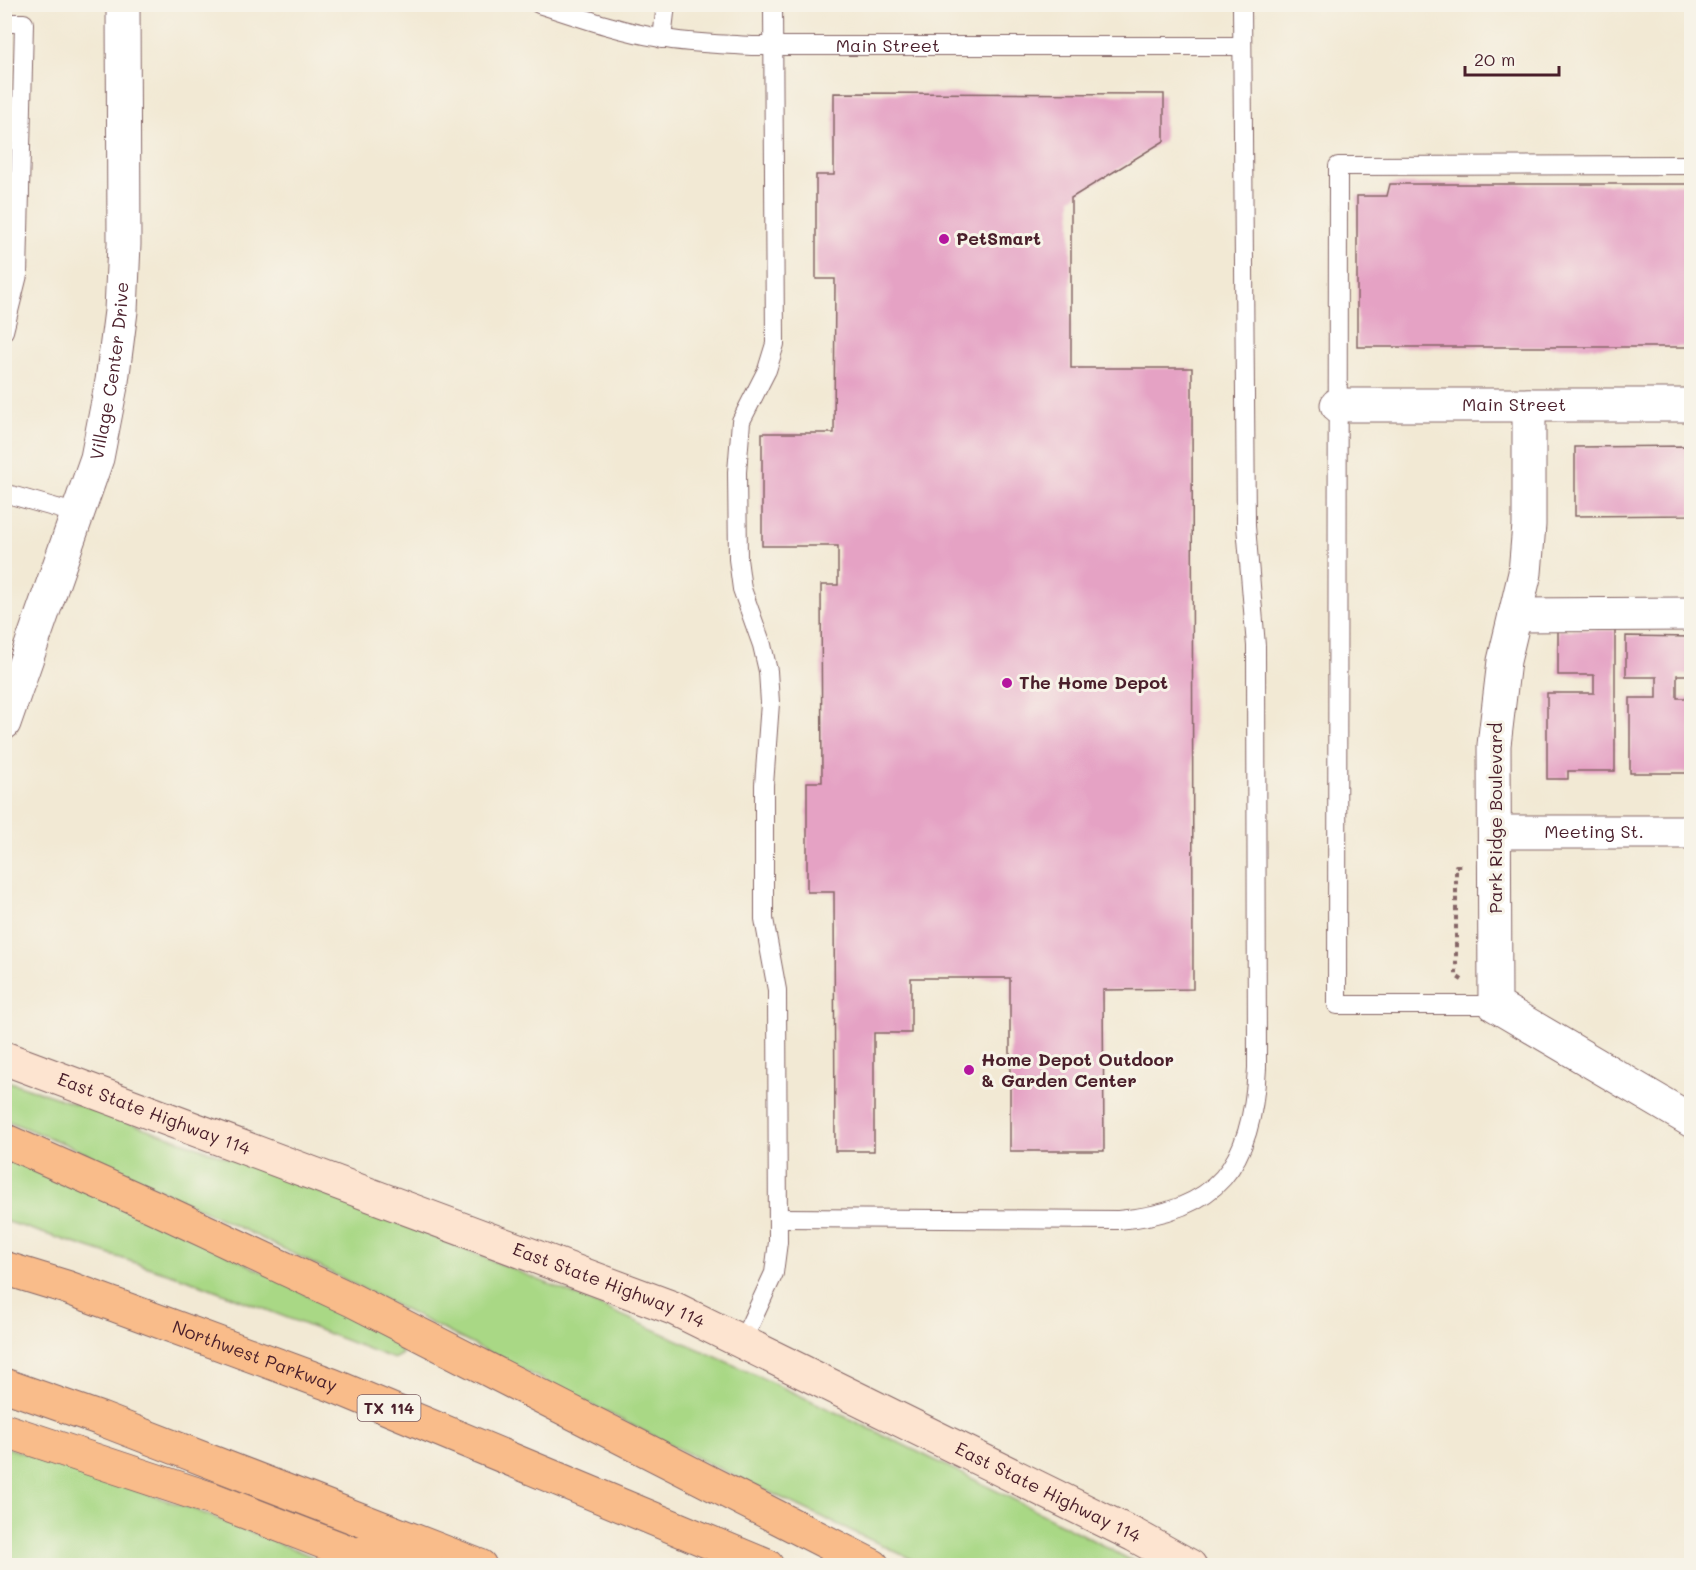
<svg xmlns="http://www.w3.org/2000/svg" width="1696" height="1570" viewBox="0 0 1696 1570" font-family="Mali,sans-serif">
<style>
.green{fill:#a9d885;stroke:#7a7c58;stroke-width:1.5}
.building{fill:#e5a2c4}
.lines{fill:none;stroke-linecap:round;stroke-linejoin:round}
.service-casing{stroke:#856666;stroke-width:20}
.minor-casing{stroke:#856666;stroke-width:35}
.tertiary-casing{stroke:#856666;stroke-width:35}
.secondary-casing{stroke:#856666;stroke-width:35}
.motorway-casing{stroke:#856666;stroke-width:35}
.path{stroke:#856666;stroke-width:4;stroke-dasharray:4.5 4.5;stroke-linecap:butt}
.service{stroke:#fff;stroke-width:18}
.minor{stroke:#fff;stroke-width:33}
.tertiary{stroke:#fff;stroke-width:33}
.secondary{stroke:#fde4d0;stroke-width:33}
.motorway{stroke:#f9bc8a;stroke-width:33}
.poi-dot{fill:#b5179e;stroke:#f7f3e8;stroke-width:2}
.labels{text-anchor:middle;stroke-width:6;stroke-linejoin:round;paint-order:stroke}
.shield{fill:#f7f3e8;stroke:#7e5f64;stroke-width:1.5}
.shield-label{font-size:16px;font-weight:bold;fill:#4a1f2b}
.street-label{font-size:18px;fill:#4a1f2b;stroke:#f7f3e8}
.poi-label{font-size:18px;font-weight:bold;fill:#4a1f2b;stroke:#f7f3e8;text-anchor:start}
</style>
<rect width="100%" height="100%" fill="#f7f3e8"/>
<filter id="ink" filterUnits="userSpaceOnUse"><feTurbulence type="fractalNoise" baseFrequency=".0167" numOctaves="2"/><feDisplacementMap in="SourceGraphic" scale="12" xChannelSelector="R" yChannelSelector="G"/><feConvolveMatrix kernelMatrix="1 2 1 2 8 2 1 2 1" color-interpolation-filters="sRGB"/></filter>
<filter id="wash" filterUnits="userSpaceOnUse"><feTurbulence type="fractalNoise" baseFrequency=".008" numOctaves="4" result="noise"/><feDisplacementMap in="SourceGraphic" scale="24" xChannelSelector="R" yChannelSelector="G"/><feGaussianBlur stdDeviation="1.35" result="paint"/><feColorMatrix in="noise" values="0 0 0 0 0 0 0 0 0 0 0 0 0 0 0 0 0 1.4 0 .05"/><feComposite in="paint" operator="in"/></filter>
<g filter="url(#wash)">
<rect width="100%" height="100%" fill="#f2e9d4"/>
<g class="green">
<path d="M 4,1080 C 395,1209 777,1372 1140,1565 L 924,1565 L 699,1459 L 292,1253 L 70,1146 L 5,1120 Z"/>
<path d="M 4,1154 L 200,1240 L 397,1341 L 402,1354 L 394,1359 L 189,1280 L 5,1221 Z"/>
<path d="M 5,1447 L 193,1509 L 334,1565 L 5,1566 Z"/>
</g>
<g id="blocks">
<g class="building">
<path d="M 834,93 L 1164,94 L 1164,141 L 1071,198 L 1071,368 L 1192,368 L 1193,989 L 1103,990 L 1104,1151 L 1010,1151 L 1010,978 L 911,978 L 911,1033 L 874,1033 L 874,1151 L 835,1151 L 834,892 L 807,892 L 807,782 L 822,782 L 821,585 L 838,585 L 838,546 L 762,546 L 762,433 L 834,433 L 835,279 L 816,279 L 816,175 L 834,175 Z"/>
<path d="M 1390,184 L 1692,184 L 1692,347 L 1357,347 L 1357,196 L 1387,196 Z"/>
<path d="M 1692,446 L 1692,515 L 1575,516 L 1575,447 Z"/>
<path d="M 1558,630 L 1615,630 L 1615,771 L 1568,771 L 1568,779 L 1547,779 L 1547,693 L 1594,693 L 1594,675 L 1558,675 Z"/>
<path d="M 1626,636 L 1692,637 L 1692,675 L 1677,675 L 1677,698 L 1692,698 L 1692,773 L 1630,773 L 1630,698 L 1657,698 L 1657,677 L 1626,677 Z"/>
</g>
</g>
</g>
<g filter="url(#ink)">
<use href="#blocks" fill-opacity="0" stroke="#856666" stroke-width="1.5"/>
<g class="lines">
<g class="service-casing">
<g id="service">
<path id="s1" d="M 539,4 C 579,17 619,31 660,38 C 690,44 722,44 752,46 L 1242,46"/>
<path d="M 4,23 L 24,23 L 18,275 L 4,331"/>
<path d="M 662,39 L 666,4"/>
<path d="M 4,493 L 78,514"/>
<path d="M 1495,1005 L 1337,1005 L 1338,166 L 1692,165"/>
<path d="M 778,1218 L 1118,1220 C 1218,1212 1252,1166 1257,1068 L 1256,646 L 1246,526 L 1242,4"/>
<path d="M 742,1342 L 774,1273 L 778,1242 L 777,990 L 764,919 L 764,785 L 770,703 L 768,671 L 762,645 L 742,589 L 738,559 L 737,472 L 741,421 L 767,370 L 775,344 L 773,4"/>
</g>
</g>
<g class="minor-casing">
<g id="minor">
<path id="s2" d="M 1337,405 L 1692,405"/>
<path d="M 1529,405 L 1529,525 L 1525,573 L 1504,661 L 1494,745 L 1495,1005 L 1692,1121"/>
<path d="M 1515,615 L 1692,614"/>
<path id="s3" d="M 1495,832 L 1692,832"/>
</g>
</g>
<g class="tertiary-casing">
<g id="tertiary">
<path id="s4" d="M 4,723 L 97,458 L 112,381 L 121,311 L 124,244 L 123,4"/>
</g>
</g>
<g class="secondary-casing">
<g id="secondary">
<path id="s5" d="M 4,1058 L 673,1308 L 1134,1535 L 1190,1566"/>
</g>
</g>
<g class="motorway-casing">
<g id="motorway">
<path d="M 4,1140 L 152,1206 L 352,1300 L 873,1566"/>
<path id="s6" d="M 4,1268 L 66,1287 L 332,1385 L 767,1566"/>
<path d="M 4,1385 L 101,1419 L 480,1566"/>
<path d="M 4,1430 L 212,1499 L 354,1554 L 428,1548"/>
</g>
</g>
<path class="path" d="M 1462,980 L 1456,976 L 1456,866 L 1464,866"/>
<use href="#service" class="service"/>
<use href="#minor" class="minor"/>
<use href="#tertiary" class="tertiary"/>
<use href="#secondary" class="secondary"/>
<use href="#motorway" class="motorway"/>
</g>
</g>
<g class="poi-dot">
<circle cx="944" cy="239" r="6"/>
<circle cx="1007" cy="683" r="6"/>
<circle cx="969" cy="1070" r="6"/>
</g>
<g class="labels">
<rect class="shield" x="357.5" y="1395" width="63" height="26" rx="4.5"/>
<g class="shield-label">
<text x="389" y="1414">TX 114</text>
</g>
<g class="street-label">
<text dy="6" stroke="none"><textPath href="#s1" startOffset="354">Main Street</textPath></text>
<text dy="6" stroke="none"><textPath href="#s4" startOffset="369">Village Center Drive</textPath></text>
<text dy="6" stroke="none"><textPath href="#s2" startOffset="177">Main Street</textPath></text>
<text transform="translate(1496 818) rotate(-90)" y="6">Park Ridge Boulevard</text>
<text dy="6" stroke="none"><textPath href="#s3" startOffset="99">Meeting St.</textPath></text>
<text dy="6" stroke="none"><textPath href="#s5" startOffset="160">East State Highway 114</textPath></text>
<text dy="6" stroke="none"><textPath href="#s5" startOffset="646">East State Highway 114</textPath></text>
<text dy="6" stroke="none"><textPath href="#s6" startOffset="266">Northwest Parkway</textPath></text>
<text dy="6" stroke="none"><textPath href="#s5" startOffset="1132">East State Highway 114</textPath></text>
</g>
<g class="poi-label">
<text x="956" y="245">PetSmart</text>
<text x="1019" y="689">The Home Depot</text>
<text x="981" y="1066">Home Depot Outdoor<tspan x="981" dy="21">&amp; Garden Center</tspan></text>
</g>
</g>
<rect width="1696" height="1570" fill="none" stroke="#f7f3e8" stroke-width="24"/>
<path d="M1465 66v9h94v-9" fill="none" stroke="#4a1f2b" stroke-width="3"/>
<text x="1474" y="66" font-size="18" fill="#4a1f2b" stroke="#f7f3e8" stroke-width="4.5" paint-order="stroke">20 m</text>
</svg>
